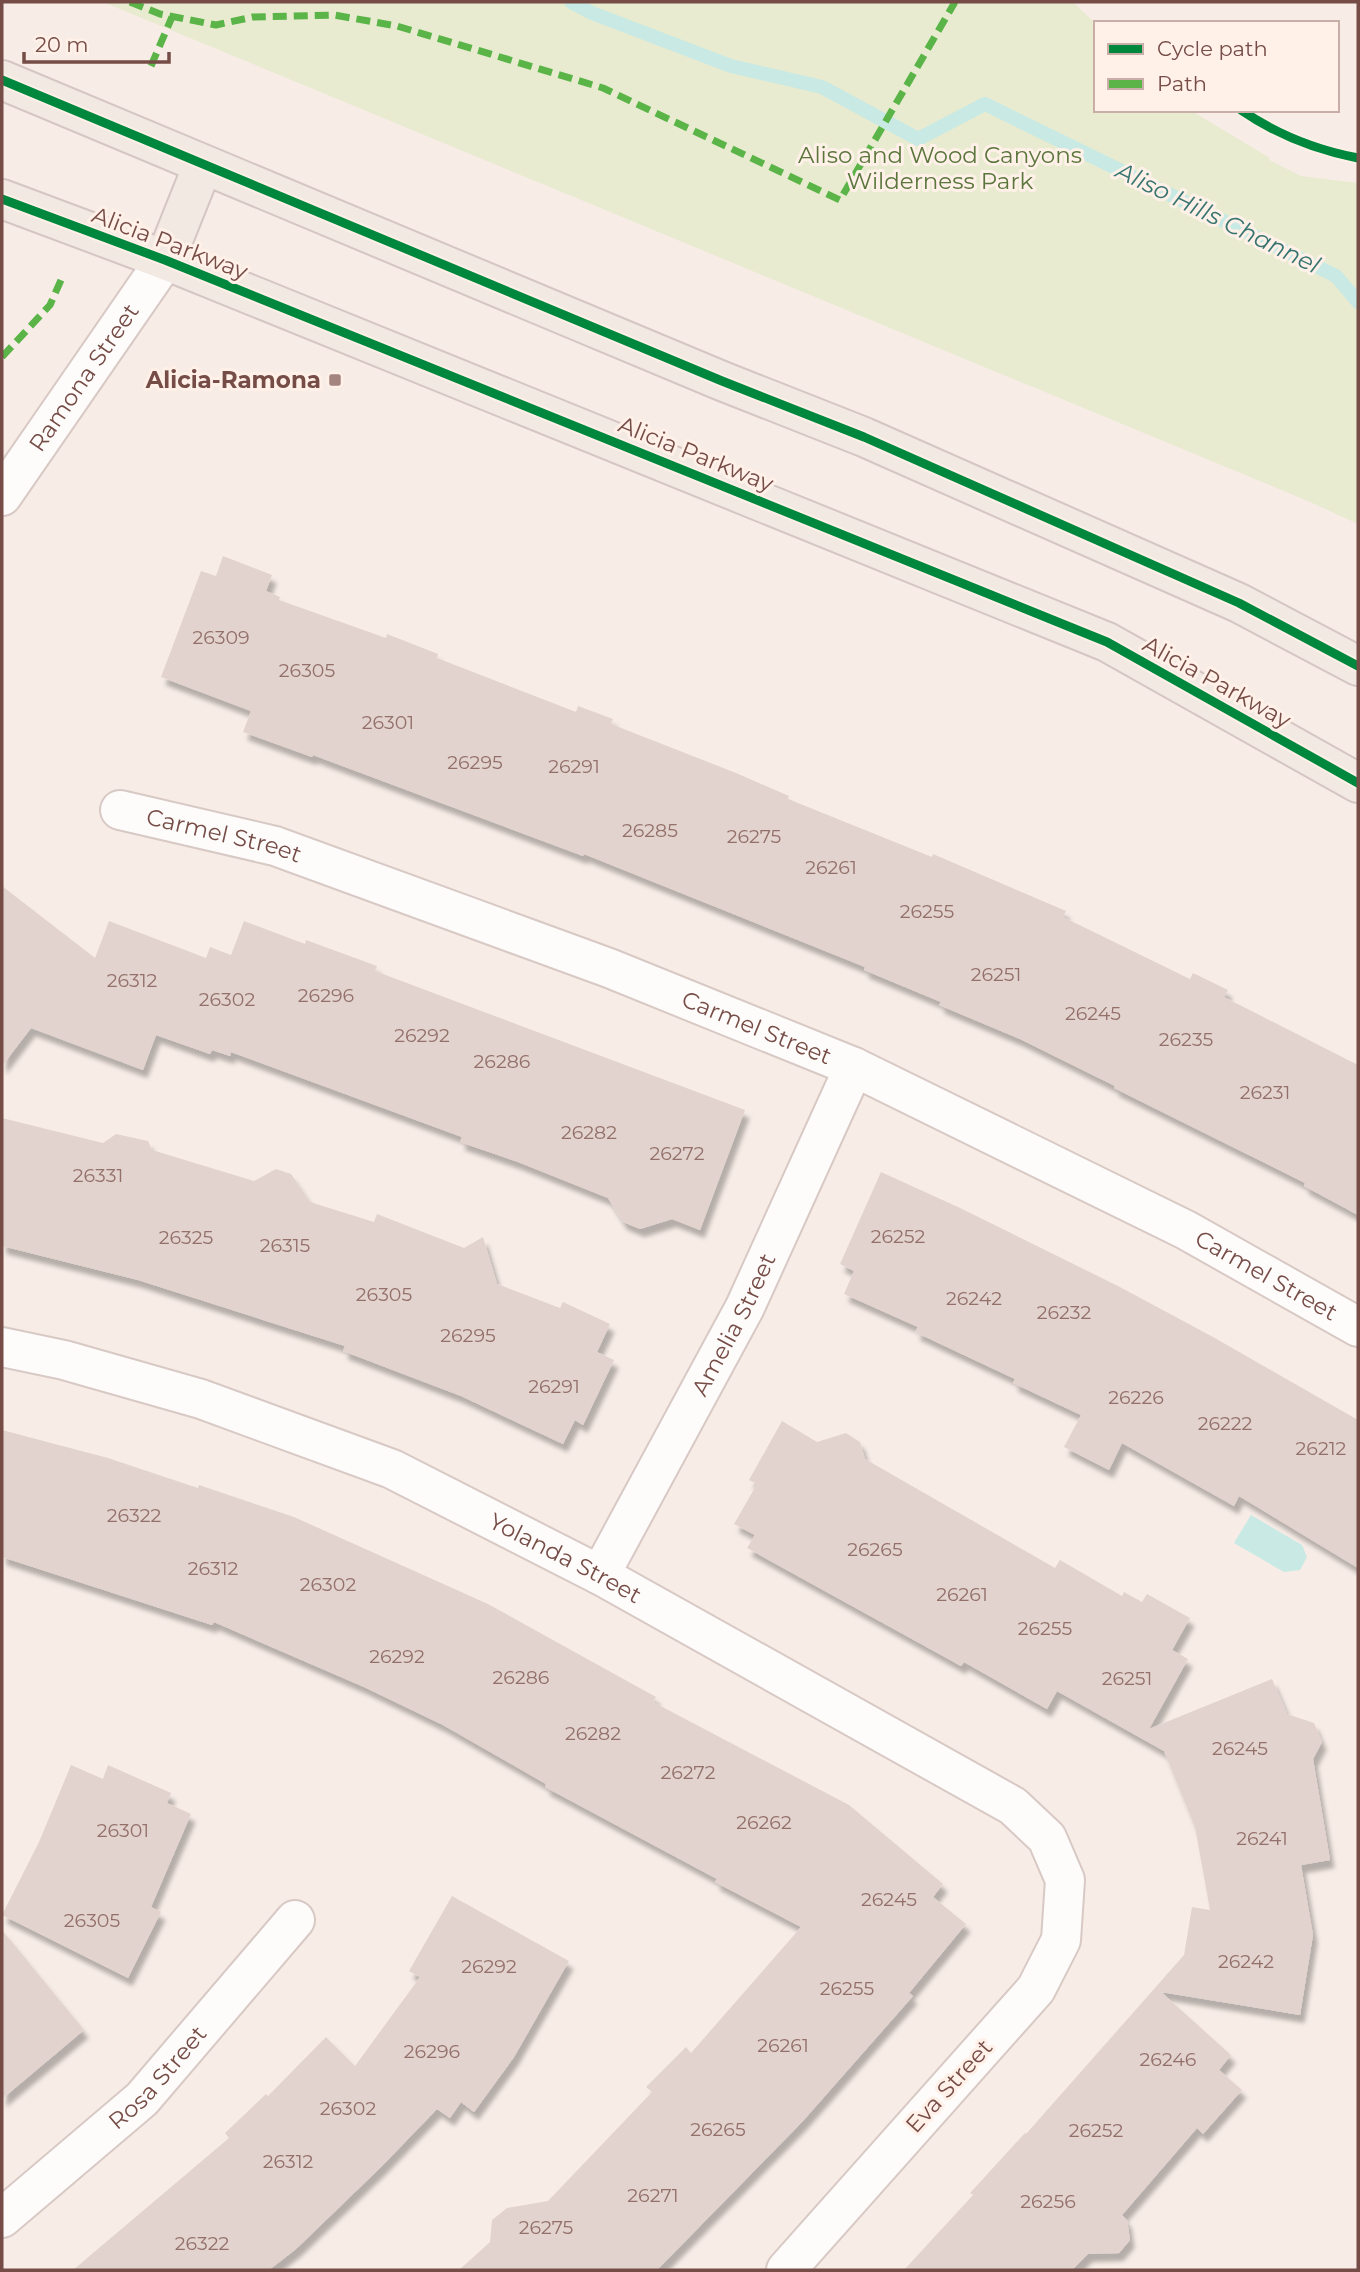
<svg xmlns="http://www.w3.org/2000/svg" width="1360" height="2272" viewBox="0 0 1360 2272" font-family="Montserrat,sans-serif">
<style>
.green{fill:#e8ebd0}
.water{fill:#c8e9e4}
.lines{fill:none;stroke-linecap:round;stroke-linejoin:round}
.stream{stroke:#c8e9e4;stroke-width:14}
.building{fill:#e3d3ce;filter:url(#shadow)}
.minor-casing{stroke:#d8c9c5;stroke-width:42}
.major-casing{stroke:#d6c6c3;stroke-width:42}
.minor{stroke:#fefcfb;stroke-width:38}
.major{stroke:#f2e9e3;stroke-width:38}
.quiet{stroke:#5ab447;stroke-width:7;stroke-dasharray:14 7;stroke-linecap:butt}
.cycleway-casing{stroke:#fff0e8;stroke-width:13}
.cycleway{stroke:#00873e;stroke-width:9}
.poi-dot{fill:#a3847e;stroke:#fff0e8;stroke-width:2.5}
.labels{text-anchor:middle;stroke-width:6;stroke-linejoin:round;paint-order:stroke}
.number-label{font-size:19px;fill:#93706a}
.park-label{font-size:23px;fill:#5a763c;stroke:#fff0e8}
.street-label{font-size:23px;fill:#764c46;stroke:#fff0e8}
.poi-label{font-size:23px;font-weight:bold;fill:#764c46;stroke:#fff0e8;text-anchor:end}
.water-label{font-size:24px;font-style:italic;fill:#377571;stroke:#fff0e8}
</style>
<defs>
<filter id="shadow"><feDropShadow dx="4.5" dy="8" stdDeviation="2" flood-color="#0004"/></filter>
</defs>
<rect width="100%" height="100%" fill="#f7ece6"/>
<path class="green" d="M 103,2 L 1073,2 L 1096,24 L 1096,110 L 1190,110 L 1270,158 L 1269,160 L 1301,176 L 1358,183 L 1358,524 L 1308,501 Z"/>
<path class="water" d="M 1251,1515 L 1302,1545 L 1307,1557 L 1300,1570 L 1284,1572 L 1234,1543 Z"/>
<g class="lines">
<path class="stream" d="M 571,2 L 592,13 L 731,66 L 822,87 L 918,139 L 985,104 L 1336,276 L 1358,302"/>
</g>
<g class="building">
<path d="M 223,556 L 272,575 L 266,591 L 280,597 L 279,600 L 386,638 L 387,634 L 438,654 L 437,658 L 576,712 L 578,706 L 613,719 L 611,724 L 736,773 L 789,796 L 788,799 L 932,857 L 933,854 L 1066,911 L 1063,917 L 1190,979 L 1193,973 L 1228,990 L 1224,997 L 1358,1065 L 1358,1215 L 1304,1186 L 1305,1183 L 1114,1088 L 1115,1086 L 1020,1039 L 939,1005 L 941,1002 L 864,970 L 865,967 L 584,854 L 583,856 L 313,755 L 312,757 L 243,732 L 251,711 L 161,677 L 201,571 L 216,576 Z"/>
<path d="M 2,886 L 95,958 L 109,921 L 206,958 L 210,947 L 231,955 L 244,921 L 305,944 L 306,940 L 377,966 L 375,971 L 745,1110 L 700,1230 L 672,1219 L 640,1229 L 623,1222 L 608,1198 L 518,1162 L 460,1142 L 462,1137 L 231,1052 L 230,1056 L 212,1050 L 210,1054 L 156,1035 L 143,1070 L 31,1028 L 2,1066 Z"/>
<path d="M 2,1118 L 103,1143 L 116,1134 L 148,1141 L 152,1150 L 254,1181 L 276,1169 L 291,1174 L 310,1202 L 374,1222 L 377,1214 L 464,1248 L 483,1237 L 497,1284 L 560,1308 L 563,1302 L 610,1324 L 597,1352 L 614,1360 L 583,1425 L 575,1420 L 563,1444 L 461,1396 L 343,1351 L 345,1346 L 138,1280 L 2,1246 Z"/>
<path d="M 881,1172 L 958,1207 L 1118,1286 L 1213,1337 L 1358,1420 L 1358,1568 L 1239,1496 L 1234,1506 L 1122,1443 L 1109,1470 L 1064,1447 L 1081,1415 L 1013,1383 L 1015,1379 L 915,1332 L 918,1327 L 844,1294 L 854,1271 L 840,1264 Z"/>
<path d="M 782,1421 L 817,1442 L 846,1433 L 860,1442 L 865,1459 L 1055,1568 L 1060,1560 L 1122,1596 L 1124,1592 L 1142,1602 L 1147,1594 L 1190,1618 L 1172,1650 L 1188,1659 L 1149,1729 L 1272,1679 L 1287,1714 L 1314,1723 L 1322,1742 L 1313,1759 L 1330,1860 L 1301,1865 L 1313,1935 L 1300,2015 L 1161,1992 L 1231,2055 L 1219,2070 L 1242,2090 L 1203,2134 L 1197,2128 L 1122,2215 L 1127,2220 L 1130,2240 L 1119,2253 L 1088,2254 L 1072,2270 L 904,2270 L 973,2195 L 970,2193 L 1025,2133 L 1026,2134 L 1184,1955 L 1192,1907 L 1210,1910 L 1195,1827 L 1164,1751 L 1057,1691 L 1047,1709 L 964,1662 L 961,1666 L 747,1548 L 755,1535 L 734,1524 L 757,1484 L 749,1480 Z"/>
<path d="M 2,1430 L 108,1458 L 198,1488 L 199,1485 L 294,1517 L 488,1604 L 656,1697 L 653,1702 L 849,1805 L 943,1884 L 933,1897 L 966,1924 L 909,1993 L 913,1996 L 802,2122 L 657,2270 L 459,2270 L 490,2242 L 492,2220 L 507,2208 L 548,2201 L 652,2092 L 646,2087 L 686,2047 L 691,2053 L 801,1927 L 715,1882 L 717,1879 L 545,1787 L 546,1784 L 443,1725 L 364,1687 L 214,1622 L 212,1625 L 2,1557 Z"/>
<path d="M 71,1765 L 103,1779 L 108,1765 L 171,1793 L 167,1803 L 191,1814 L 151,1907 L 161,1912 L 128,1978 L 2,1915 L 39,1842 Z"/>
<path d="M 452,1896 L 569,1961 L 514,2057 L 474,2112 L 461,2102 L 450,2118 L 437,2109 L 381,2167 L 296,2249 L 269,2270 L 73,2270 L 229,2138 L 225,2133 L 266,2094 L 268,2096 L 326,2037 L 355,2066 L 420,1977 L 409,1971 Z"/>
<path d="M 2,1930 L 84,2030 L 2,2099 Z"/>
</g>
<g class="lines">
<g class="minor-casing">
<g id="minor">
<path id="s1" d="M 2,496 L 165,260"/>
<path id="s2" d="M 120,810 L 275,846 L 609,968 L 854,1067 L 1186,1230 L 1358,1327"/>
<path id="s3" d="M 2,1347 L 64,1360 L 201,1399 L 392,1469 L 600,1575 L 1013,1806 L 1047,1838 L 1065,1880 L 1061,1940 L 1036,1989 L 786,2270"/>
<path id="s4" d="M 600,1575 L 745,1307 L 854,1067"/>
<path id="s5" d="M 2,2218 L 142,2099 L 295,1920"/>
</g>
</g>
<g class="major-casing">
<g id="major">
<path d="M 2,80 L 722,381 L 864,437 L 1239,603 L 1358,666"/>
<path d="M 2,199 L 165,260 L 1107,642 L 1358,783"/>
<path d="M 165,260 L 203,165"/>
</g>
</g>
<use href="#minor" class="minor"/>
<use href="#major" class="major"/>
<g class="quiet">
<path d="M 130,2 L 160,14 L 216,25 L 253,17 L 334,15 L 397,26 L 603,88 L 840,200 L 955,2"/>
<path d="M 151,66 L 172,17"/>
<path d="M 2,357 L 50,305 L 61,280"/>
</g>
<g class="cycleway-casing">
<g id="cycleway">
<path d="M 2,80 L 722,381 L 864,437 L 1239,603 L 1358,666"/>
<path d="M 1241,110 C 1276,134 1316,150 1358,158"/>
<path d="M 2,199 L 165,260 L 1107,642 L 1358,783"/>
</g>
</g>
<use href="#cycleway" class="cycleway"/>
</g>
<rect class="poi-dot" x="328" y="373" width="14" height="14" rx="3.5"/>
<g class="labels">
<g class="number-label">
<text x="221" y="644">26309</text>
<text x="307" y="677">26305</text>
<text x="388" y="729">26301</text>
<text x="475" y="769">26295</text>
<text x="574" y="773">26291</text>
<text x="650" y="837">26285</text>
<text x="754" y="843">26275</text>
<text x="831" y="874">26261</text>
<text x="927" y="918">26255</text>
<text x="996" y="981">26251</text>
<text x="132" y="987">26312</text>
<text x="326" y="1002">26296</text>
<text x="227" y="1006">26302</text>
<text x="1093" y="1020">26245</text>
<text x="422" y="1042">26292</text>
<text x="1186" y="1046">26235</text>
<text x="502" y="1068">26286</text>
<text x="1265" y="1099">26231</text>
<text x="589" y="1139">26282</text>
<text x="677" y="1160">26272</text>
<text x="98" y="1182">26331</text>
<text x="898" y="1243">26252</text>
<text x="186" y="1244">26325</text>
<text x="285" y="1252">26315</text>
<text x="384" y="1301">26305</text>
<text x="974" y="1305">26242</text>
<text x="1064" y="1319">26232</text>
<text x="468" y="1342">26295</text>
<text x="554" y="1393">26291</text>
<text x="1136" y="1404">26226</text>
<text x="1225" y="1430">26222</text>
<text x="1321" y="1455">26212</text>
<text x="134" y="1522">26322</text>
<text x="875" y="1556">26265</text>
<text x="213" y="1575">26312</text>
<text x="328" y="1591">26302</text>
<text x="962" y="1601">26261</text>
<text x="1045" y="1635">26255</text>
<text x="397" y="1663">26292</text>
<text x="521" y="1684">26286</text>
<text x="1127" y="1685">26251</text>
<text x="593" y="1740">26282</text>
<text x="1240" y="1755">26245</text>
<text x="688" y="1779">26272</text>
<text x="764" y="1829">26262</text>
<text x="123" y="1837">26301</text>
<text x="1262" y="1845">26241</text>
<text x="889" y="1906">26245</text>
<text x="92" y="1927">26305</text>
<text x="1246" y="1968">26242</text>
<text x="489" y="1973">26292</text>
<text x="847" y="1995">26255</text>
<text x="783" y="2052">26261</text>
<text x="432" y="2058">26296</text>
<text x="1168" y="2066">26246</text>
<text x="348" y="2115">26302</text>
<text x="718" y="2136">26265</text>
<text x="1096" y="2137">26252</text>
<text x="288" y="2168">26312</text>
<text x="653" y="2202">26271</text>
<text x="1048" y="2208">26256</text>
<text x="546" y="2234">26275</text>
<text x="202" y="2250">26322</text>
</g>
<g class="park-label">
<text x="940" y="163">Aliso and Wood Canyons<tspan x="940" dy="26">Wilderness Park</tspan></text>
</g>
<g class="street-label">
<text transform="translate(170 243) rotate(21)" y="8">Alicia Parkway</text>
<text dy="8" stroke="none"><textPath href="#s1" startOffset="144">Ramona Street</textPath></text>
<text transform="translate(696 454) rotate(22)" y="8">Alicia Parkway</text>
<text transform="translate(1217 682) rotate(29)" y="8">Alicia Parkway</text>
<text dy="8" stroke="none"><textPath href="#s2" startOffset="107">Carmel Street</textPath></text>
<text dy="8" stroke="none"><textPath href="#s2" startOffset="674">Carmel Street</textPath></text>
<text dy="8" stroke="none"><textPath href="#s2" startOffset="1241">Carmel Street</textPath></text>
<text dy="8" stroke="none"><textPath href="#s4" startOffset="284">Amelia Street</textPath></text>
<text dy="8" stroke="none"><textPath href="#s3" startOffset="604">Yolanda Street</textPath></text>
<text dy="8" stroke="none"><textPath href="#s5" startOffset="210">Rosa Street</textPath></text>
<text transform="translate(949 2086) rotate(-48)" y="8">Eva Street</text>
</g>
<g class="poi-label">
<text x="321" y="388">Alicia-Ramona</text>
</g>
<g class="water-label">
<text transform="translate(1218 218) rotate(26)" y="8">Aliso Hills Channel</text>
</g>
</g>
<rect width="1360" height="2272" fill="none" stroke="#764c46" stroke-width="7"/>
<rect x="1094" y="21" width="245" height="91" fill="#fff0e8" stroke="#c8aea7" stroke-width="2"/>
<rect x="1108" y="44" width="35" height="10" fill="#00873e" stroke="#c8aea7" stroke-width="2"/>
<text x="1157" y="56" font-size="21" fill="#764c46">Cycle path</text>
<rect x="1108" y="79" width="35" height="10" fill="#5ab447" stroke="#c8aea7" stroke-width="2"/>
<text x="1157" y="91" font-size="21" fill="#764c46">Path</text>
<path d="M24 52v10h145v-10" fill="none" stroke="#764c46" stroke-width="3.5"/>
<text x="35" y="52" font-size="21" fill="#764c46" stroke="#fff0e8" stroke-width="5" paint-order="stroke">20 m</text>
</svg>
